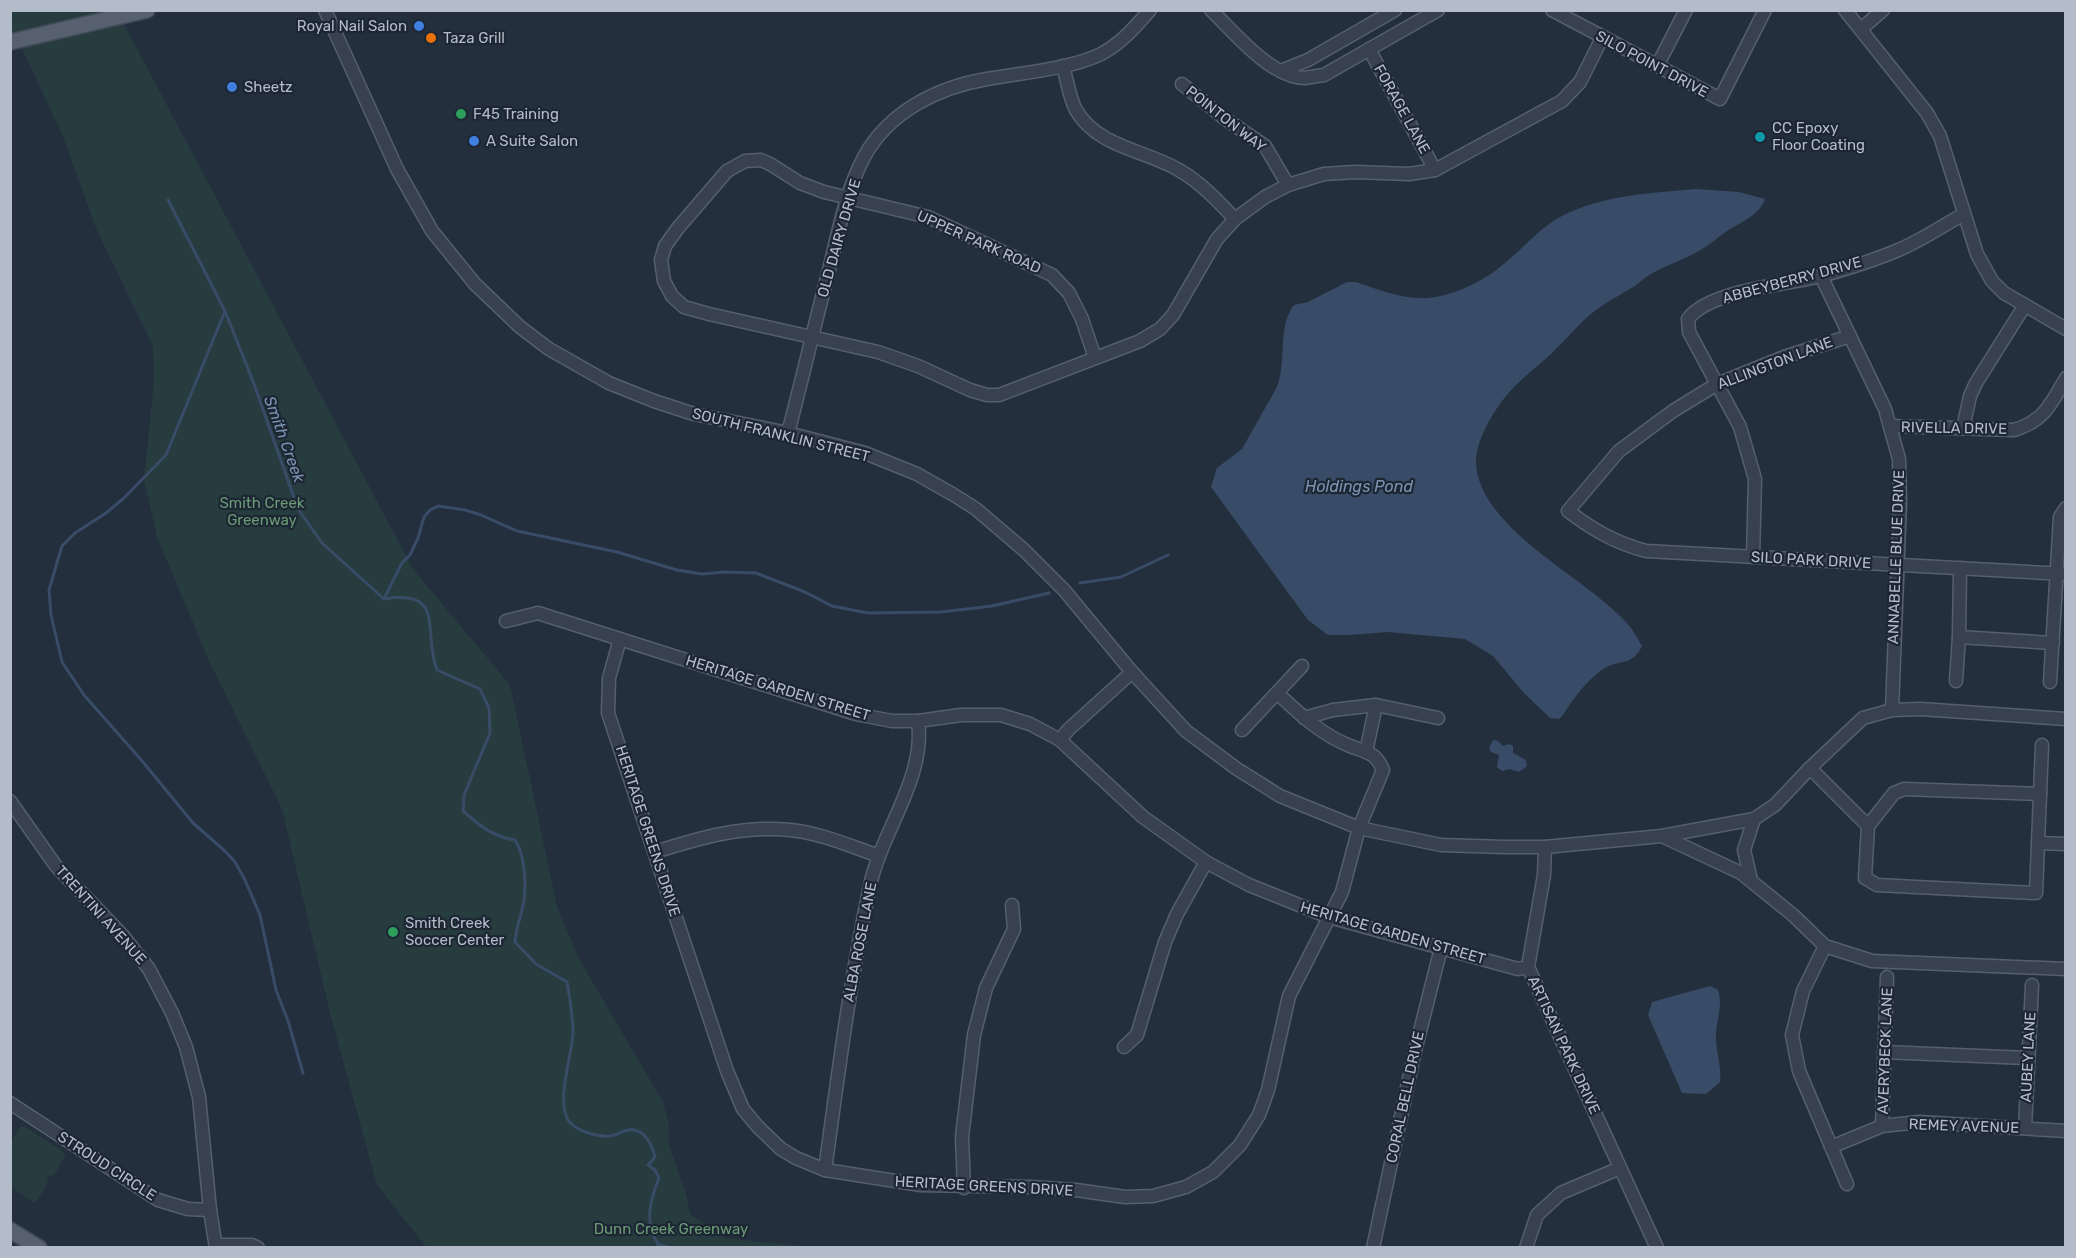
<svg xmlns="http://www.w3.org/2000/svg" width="2076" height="1258" viewBox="0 0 2076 1258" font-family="Rubik,sans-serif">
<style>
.green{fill:#263c3f}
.water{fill:#394c67}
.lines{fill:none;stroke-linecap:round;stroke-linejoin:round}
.stream{stroke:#394c67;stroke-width:3}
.minor-casing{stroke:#565f6c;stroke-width:15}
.major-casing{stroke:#414a57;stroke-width:18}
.minor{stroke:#38414e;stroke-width:12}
.major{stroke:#56606e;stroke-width:15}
.shop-dot{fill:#3f7fe0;stroke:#1d2633;stroke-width:2}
.food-dot{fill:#e8710a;stroke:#1d2633;stroke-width:2}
.leisure-dot{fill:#2e9e5b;stroke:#1d2633;stroke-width:2}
.culture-dot{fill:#0f9aa8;stroke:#1d2633;stroke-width:2}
.labels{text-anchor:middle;stroke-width:4.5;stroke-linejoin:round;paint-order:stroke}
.poi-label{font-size:15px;fill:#b4bcc9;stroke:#1d2633;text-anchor:start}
.street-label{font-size:15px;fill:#b4bcc9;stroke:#1d2633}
.park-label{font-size:15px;fill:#6b9a76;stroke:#1d2633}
.water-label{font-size:16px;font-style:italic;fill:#7c92b1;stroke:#1d2633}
</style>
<rect width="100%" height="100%" fill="#242f3e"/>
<g class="green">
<path d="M 10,11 L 117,11 L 413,569 L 510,685 L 557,906 L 579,959 L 663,1102 L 669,1126 L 669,1144 L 687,1197 L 690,1214 L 725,1238 L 809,1247 L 426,1247 L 377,1185 L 331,1017 L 282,809 L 209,661 L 157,537 L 144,480 L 154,380 L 153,346 L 97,231 L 62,134 L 18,40 L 11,36 Z"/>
<path d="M 24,1126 L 64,1152 L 65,1157 L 54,1175 L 47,1176 L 48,1183 L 36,1202 L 31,1201 L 11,1187 L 11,1142 L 20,1127 Z"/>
</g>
<g class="water">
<path d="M 1696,189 L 1739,192 L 1765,199 C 1759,217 1738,223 1724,233 C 1717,238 1710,245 1702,249 C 1686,259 1666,265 1649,275 C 1644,278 1640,282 1635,286 C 1617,297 1598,306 1583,321 C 1572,332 1562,343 1551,354 C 1539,365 1526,375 1514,387 C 1498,403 1475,439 1476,463 C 1479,528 1583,576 1624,620 C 1632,628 1637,637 1642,646 C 1631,669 1617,657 1599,672 C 1589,680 1580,690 1573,700 C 1568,706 1565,714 1559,719 L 1550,718 L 1524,693 L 1493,656 L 1465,639 L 1388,632 L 1349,635 L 1328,635 L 1308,620 L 1211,487 L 1217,468 L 1242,449 L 1277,387 C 1287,362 1277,327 1294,305 L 1308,302 L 1347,282 L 1355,282 C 1375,288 1396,297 1417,298 C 1447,300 1483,282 1505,263 C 1524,248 1540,227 1562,216 C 1603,195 1651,193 1696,189 Z"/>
<path d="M 1493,740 L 1498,741 L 1503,746 L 1509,744 L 1513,746 L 1513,753 L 1526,760 L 1527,766 L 1519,772 L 1510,769 L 1502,771 L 1497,767 L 1499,755 L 1491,752 L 1489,748 Z"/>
<path d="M 1710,986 L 1718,990 C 1723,1006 1717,1018 1716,1033 C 1715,1050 1722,1065 1720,1082 L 1706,1094 L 1682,1093 L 1648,1015 L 1652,1002 Z"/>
</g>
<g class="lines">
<g class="stream">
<path d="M 168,200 L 225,311 L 254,384 L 298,509 L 322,543 L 384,599"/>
<path d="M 225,311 L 166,455 L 124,498 L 106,513 L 75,533 L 62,546 L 49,590 L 51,615 L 62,662 L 84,695 L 143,762 L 193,823 L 225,851 L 235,862 L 245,880 L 260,915 L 276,990 L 288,1021 L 303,1073"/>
<path d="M 1080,583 L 1121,577 L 1168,555"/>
<path d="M 384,599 C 447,589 422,632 437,670 L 480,689 L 489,708 L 490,733 L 464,795 L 463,811 C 479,825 493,837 515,840 C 525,855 526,883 524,900 C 522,914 516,927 515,942 L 536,964 L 567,982 C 570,999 573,1016 573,1033 C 572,1056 556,1099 568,1120 C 575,1131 598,1137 610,1136 C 617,1135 622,1131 628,1130 C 644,1128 652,1144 655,1157 L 648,1165 L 655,1170 L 659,1178 C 650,1200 644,1223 658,1244 L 657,1248"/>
<path d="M 384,599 L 402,563 L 410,555 L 418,538 L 424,517 L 430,510 L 438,506 L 465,510 L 481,515 L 517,531 L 617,552 L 677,570 L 702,574 L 725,572 L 756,573 L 805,592 L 832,606 L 868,613 L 941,612 L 992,606 L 1049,593"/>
<path d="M 658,1244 L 671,1248"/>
</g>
<g class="minor-casing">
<g id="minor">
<path d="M 325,10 L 397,169 L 432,231 L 475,284 L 520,327 L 549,349 L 609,383 L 654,401 L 694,414 L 788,433 L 865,453 L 917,474 L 954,495 L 976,509 L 1024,550 L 1064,590 L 1132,672 L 1186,731 L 1237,769 L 1280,796 L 1359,828 L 1441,845 L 1504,847 L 1545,847 L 1662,836 L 1754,819 L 1775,805 L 1810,768 L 1863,718 L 1892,710 L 1920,709 L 2066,719"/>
<path d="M 1211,10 C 1234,32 1271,78 1305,78 C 1311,77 1317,76 1324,75 L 1438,10"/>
<path d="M 1552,10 L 1720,99 L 1765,10"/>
<path d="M 1845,10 L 1927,113 L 1940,136 L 1977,254 L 1992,281 L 2004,293 L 2066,329"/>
<path d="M 1861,29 L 1883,10"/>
<path d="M 1369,49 L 1435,170"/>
<path d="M 1063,66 C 1067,80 1069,97 1076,110 C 1097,147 1145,150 1179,170 C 1200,182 1218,201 1235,219"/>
<path d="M 1657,66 L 1686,10"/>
<path d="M 1281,71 L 1308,60 L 1395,10"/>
<path d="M 1182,84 L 1224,118 L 1265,146 L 1288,185"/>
<path d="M 1821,276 L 1885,409 L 1899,459 L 1900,502 L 1892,710"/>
<path d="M 1850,336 L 1784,357 L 1717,384 L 1673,411 L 1619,451 L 1568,511 C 1593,530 1616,543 1646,551 L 2066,574"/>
<path d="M 1095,358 L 1082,319 L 1069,293 L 1052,275 L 928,217 L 824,192 L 800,183 L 770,164 L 761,160 L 745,161 L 727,171 L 678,228 L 665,246 L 661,260 L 664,281 L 672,296 L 684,307 L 709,314 L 878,352 L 918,366 L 970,390 L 987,395 L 999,395 L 1140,341 L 1160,329 L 1173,315 L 1217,239 L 1235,219 L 1265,197 L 1288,185 L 1324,174 L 1355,172 L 1409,174 L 1435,170 L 1562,101 L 1580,82 L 1602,38"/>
<path d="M 1890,426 L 2014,430 C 2044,421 2051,404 2066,378"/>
<path d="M 1963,428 L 1970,396 L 1976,383 L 2025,305"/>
<path d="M 788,433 C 802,380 814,327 828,274 C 838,235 845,193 864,157 C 889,111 939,87 987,79 C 1021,73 1068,69 1099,55 C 1120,45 1135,27 1150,10"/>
<path d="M 1753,557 L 1755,479 L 1740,427 L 1689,332 L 1688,319 C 1710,290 1786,285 1821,276 C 1846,269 1872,261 1896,251 C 1919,242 1942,226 1964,214"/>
<path d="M 506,621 L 538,613 L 856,714 L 892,721 L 918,721 L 961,715 L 1001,715 L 1030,724 L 1060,740 L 1143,817 L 1206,862 L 1249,885 L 1329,917 L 1518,969 L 1528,967"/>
<path d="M 1959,637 L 2053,643"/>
<path d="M 620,639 L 609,678 L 608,713 L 727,1071 L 743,1109 L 758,1127 L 781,1149 L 796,1158 L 825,1170 L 921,1185 L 1030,1187 L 1076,1190 L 1125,1197 L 1153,1196 L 1186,1187 L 1213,1172 L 1240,1145 L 1259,1115 L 1268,1090 L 1289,996 L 1342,892 L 1359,828 L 1383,770 C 1376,752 1365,752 1350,746 C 1320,734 1300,714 1277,693"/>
<path d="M 1956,681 L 1959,637 L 1960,568"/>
<path d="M 2050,682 L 2060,517 L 2066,508"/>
<path d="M 1304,718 L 1333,710 L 1376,705 L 1438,718"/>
<path d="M 1242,730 L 1302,666"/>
<path d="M 1060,740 L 1068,730 L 1132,672"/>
<path d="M 1366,752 L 1376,705"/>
<path d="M 1810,768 L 1868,826 L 1865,878 L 1877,885 L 2036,893 L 2042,745"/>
<path d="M 10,801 L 56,866 L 123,936 L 149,969 L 172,1013 L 186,1047 L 199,1097 L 210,1210 L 216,1248"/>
<path d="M 1868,826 L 1894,793 L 1904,789 L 2040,794"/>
<path d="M 1662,836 L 1741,873 L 1793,915 L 1825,946 L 1872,961 L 2066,969"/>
<path d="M 2038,843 L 2066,844"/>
<path d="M 1545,847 L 1544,875 L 1528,967 L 1657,1248"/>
<path d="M 655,852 C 699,838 743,825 790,830 C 821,833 850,846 879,856"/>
<path d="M 1751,880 L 1744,850 L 1754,819"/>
<path d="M 1825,946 L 1803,991 L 1792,1035 L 1799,1071 L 1847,1184"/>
<path d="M 1124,1047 L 1137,1035 L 1165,942 L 1177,914 L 1206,862"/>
<path d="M 1884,1052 L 2027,1058"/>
<path d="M 10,1103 L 158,1200 L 188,1209 L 210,1210"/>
<path d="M 1882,1126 L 1887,977"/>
<path d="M 2025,1128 L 2032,985"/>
<path d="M 1831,1147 L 1882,1126 L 1919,1122 L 2066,1131"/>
<path d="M 825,1170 C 838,1075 850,980 870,886 C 881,832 926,778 918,721"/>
<path d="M 964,1188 L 962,1137 L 974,1035 L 986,988 L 1014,929 L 1012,905"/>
<path d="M 216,1245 L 252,1245 L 258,1248"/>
<path d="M 1373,1248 L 1414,1055 L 1441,948"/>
<path d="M 1526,1248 L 1537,1215 L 1561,1193 L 1620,1168"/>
</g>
</g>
<g class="major-casing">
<g id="major">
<path d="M 10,42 L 147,10"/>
<path d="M 10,1230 L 39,1248"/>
</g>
</g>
<use href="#minor" class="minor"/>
<use href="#major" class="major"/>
</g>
<g class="shop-dot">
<circle cx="419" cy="26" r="6"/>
<circle cx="232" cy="87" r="6"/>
<circle cx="474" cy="141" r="6"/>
</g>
<circle class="food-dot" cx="431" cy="38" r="6"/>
<g class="leisure-dot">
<circle cx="461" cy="114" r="6"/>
<circle cx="393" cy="932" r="6"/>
</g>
<circle class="culture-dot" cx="1760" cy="137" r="6"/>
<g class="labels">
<g class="poi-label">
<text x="407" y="31" text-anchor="end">Royal Nail Salon</text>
<text x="443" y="43">Taza Grill</text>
<text x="244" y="92">Sheetz</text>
<text x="473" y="119">F45 Training</text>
<text x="1772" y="133">CC Epoxy<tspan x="1772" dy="17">Floor Coating</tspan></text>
<text x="486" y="146">A Suite Salon</text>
<text x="405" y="928">Smith Creek<tspan x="405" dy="17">Soccer Center</tspan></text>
</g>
<g class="street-label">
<text transform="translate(1652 64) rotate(28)" y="5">SILO POINT DRIVE</text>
<text transform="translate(1402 109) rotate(61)" y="5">FORAGE LANE</text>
<text transform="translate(1226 119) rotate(38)" y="5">POINTON WAY</text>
<text transform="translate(839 238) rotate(-74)" y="5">OLD DAIRY DRIVE</text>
<text transform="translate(979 242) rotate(24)" y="5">UPPER PARK ROAD</text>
<text transform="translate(1792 280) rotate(-15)" y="5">ABBEYBERRY DRIVE</text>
<text transform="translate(1775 363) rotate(-21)" y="5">ALLINGTON LANE</text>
<text transform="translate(1954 428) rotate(1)" y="5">RIVELLA DRIVE</text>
<text transform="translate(781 435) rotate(14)" y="5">SOUTH FRANKLIN STREET</text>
<text transform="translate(1896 557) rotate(-88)" y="5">ANNABELLE BLUE DRIVE</text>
<text transform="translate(1811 560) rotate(3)" y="5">SILO PARK DRIVE</text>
<text transform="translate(778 688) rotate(17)" y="5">HERITAGE GARDEN STREET</text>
<text transform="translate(648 831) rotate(72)" y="5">HERITAGE GREENS DRIVE</text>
<text transform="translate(101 915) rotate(48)" y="5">TRENTINI AVENUE</text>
<text transform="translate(1393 933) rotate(16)" y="5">HERITAGE GARDEN STREET</text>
<text transform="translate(860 942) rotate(-79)" y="5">ALBA ROSE LANE</text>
<text transform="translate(1564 1045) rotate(65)" y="5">ARTISAN PARK DRIVE</text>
<text transform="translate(1885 1051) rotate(-88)" y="5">AVERYBECK LANE</text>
<text transform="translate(2028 1057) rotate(-87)" y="5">AUBEY LANE</text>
<text transform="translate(1405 1097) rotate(-78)" y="5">CORAL BELL DRIVE</text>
<text transform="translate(1964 1126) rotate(2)" y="5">REMEY AVENUE</text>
<text transform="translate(107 1166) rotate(33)" y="5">STROUD CIRCLE</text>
<text transform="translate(984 1186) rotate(3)" y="5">HERITAGE GREENS DRIVE</text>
</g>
<g class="park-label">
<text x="262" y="508">Smith Creek<tspan x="262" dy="17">Greenway</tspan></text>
<text x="671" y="1234">Dunn Creek Greenway</text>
</g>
<g class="water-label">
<text transform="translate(285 439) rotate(70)" y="6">Smith Creek</text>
<text x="1359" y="492">Holdings Pond</text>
</g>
</g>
<rect width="2076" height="1258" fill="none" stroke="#b4bcc9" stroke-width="24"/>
</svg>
